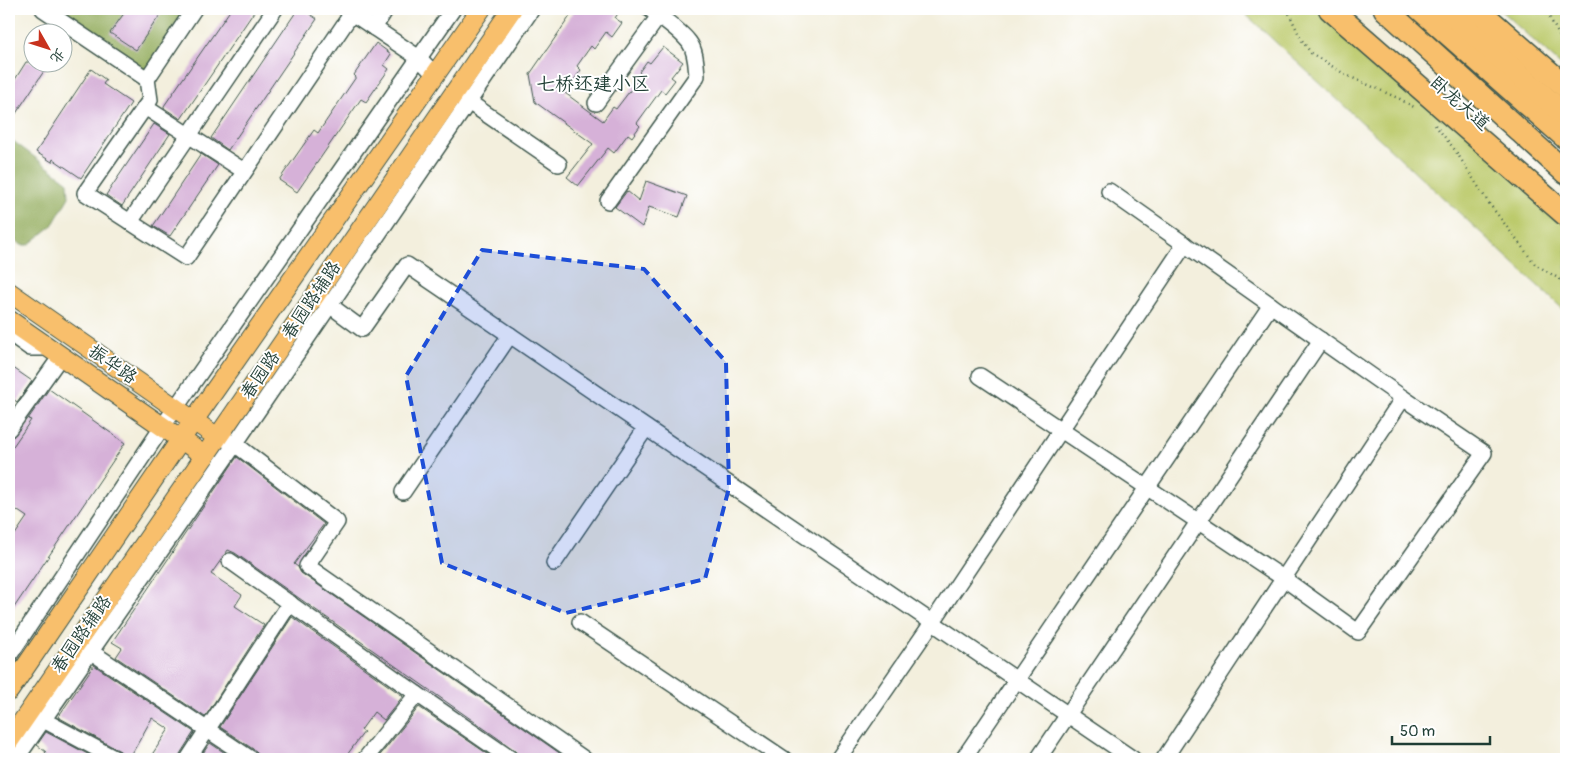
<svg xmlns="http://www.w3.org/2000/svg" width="1575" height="768" viewBox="0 0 1575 768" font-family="Pangolin,'LXGW WenKai TC',sans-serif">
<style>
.green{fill:#bcca6c;stroke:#6e8450}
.forest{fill:#95ae60;stroke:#5a764a}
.building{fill:#d6b1d8}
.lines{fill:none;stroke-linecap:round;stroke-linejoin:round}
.minor-casing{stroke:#3f584d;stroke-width:18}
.major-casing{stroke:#3f584d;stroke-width:21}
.highway-casing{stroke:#3f584d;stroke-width:25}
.path{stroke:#3f584d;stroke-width:2.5;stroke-dasharray:1 4;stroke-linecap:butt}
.minor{stroke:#fff;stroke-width:15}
.major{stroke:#f8bf6c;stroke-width:19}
.highway{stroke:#f8bf6c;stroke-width:22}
.marked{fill:#1d4ed8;fill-opacity:0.2;stroke:#1d4ed8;stroke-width:4;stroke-dasharray:10 6;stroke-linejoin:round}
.labels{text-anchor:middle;stroke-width:4;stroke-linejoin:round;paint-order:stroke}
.street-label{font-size:18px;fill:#1f3d34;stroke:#fff}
.neighbourhood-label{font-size:19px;fill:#1f3d34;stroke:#fff}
</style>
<rect width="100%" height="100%" fill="#fff"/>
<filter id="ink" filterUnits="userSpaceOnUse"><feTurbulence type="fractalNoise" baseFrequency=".02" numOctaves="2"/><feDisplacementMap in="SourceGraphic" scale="10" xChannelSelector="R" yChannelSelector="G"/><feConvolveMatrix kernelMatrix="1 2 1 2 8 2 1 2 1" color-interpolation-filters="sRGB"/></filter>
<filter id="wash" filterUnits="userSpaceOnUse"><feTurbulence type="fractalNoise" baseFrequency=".0096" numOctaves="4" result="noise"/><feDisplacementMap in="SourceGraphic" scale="20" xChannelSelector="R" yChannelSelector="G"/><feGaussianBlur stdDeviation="1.12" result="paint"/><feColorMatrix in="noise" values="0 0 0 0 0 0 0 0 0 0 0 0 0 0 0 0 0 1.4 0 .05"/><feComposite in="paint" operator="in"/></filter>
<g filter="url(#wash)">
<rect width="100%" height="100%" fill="#f3efdd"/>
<g class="green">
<path d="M 1240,9 L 1328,9 L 1566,222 L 1566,312 Z"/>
<path d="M 1499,9 L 1566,9 L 1566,70 Z"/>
</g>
<g class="forest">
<path d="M 43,9 L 195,9 L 147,81 Z"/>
<path d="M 9,138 L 68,182 L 69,197 L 52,226 L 28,245 L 21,245 L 9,235 Z"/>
</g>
<g id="blocks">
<g class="building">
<path d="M 127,9 L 164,9 L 136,50 L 110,33 Z"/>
<path d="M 231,9 L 256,9 L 181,119 L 164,108 L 164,106 Z"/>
<path d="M 298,9 L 302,9 L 317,19 L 228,150 L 211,138 Z"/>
<path d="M 575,9 L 621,9 L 615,18 L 622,23 L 612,37 L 606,32 L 594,49 L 591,46 L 577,66 L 581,70 L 565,93 L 603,121 L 613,107 L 616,109 L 642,75 L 639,72 L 647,61 L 650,63 L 663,47 L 683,62 L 671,77 L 675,80 L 665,93 L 661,90 L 637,123 L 640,126 L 632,137 L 628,134 L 614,153 L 608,148 L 578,186 L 567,177 L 593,144 L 535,102 L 530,74 Z"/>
<path d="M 376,43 L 391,54 L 384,65 L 389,69 L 366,102 L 361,99 L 297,192 L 279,180 L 314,130 L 318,133 L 356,77 L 354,75 Z"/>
<path d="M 26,62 L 50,62 L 9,124 L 9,89 Z"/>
<path d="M 91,69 L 106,80 L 103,84 L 131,103 L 81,178 L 53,159 L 52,162 L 36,152 Z"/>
<path d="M 154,124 L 170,134 L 122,206 L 106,195 Z"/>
<path d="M 201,154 L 218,165 L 170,236 L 153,226 Z"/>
<path d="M 646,181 L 687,196 L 679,217 L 649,207 L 642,227 L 615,207 L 627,191 L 639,201 Z"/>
<path d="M 9,365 L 32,381 L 17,402 L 9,396 Z"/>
<path d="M 49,389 L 125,443 L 9,615 L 9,536 L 12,539 L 27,517 L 9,505 L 9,452 L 31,420 L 28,419 Z"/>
<path d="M 237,457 L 324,524 L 294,564 L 298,567 L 301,573 L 568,759 L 520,759 L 516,751 L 235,553 L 228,550 L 211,574 L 242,595 L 235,606 L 264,625 L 205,717 L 116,657 L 122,648 L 112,642 Z"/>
<path d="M 292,617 L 403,696 L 384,720 L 374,712 L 361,730 L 364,732 L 344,759 L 264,759 L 256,751 L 220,727 Z"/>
<path d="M 94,665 L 194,732 L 180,754 L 179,759 L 162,759 L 153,753 L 169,729 L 152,718 L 129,759 L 125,759 L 124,755 L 120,751 L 58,717 Z"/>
<path d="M 419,707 L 495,759 L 377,759 Z"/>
<path d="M 46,732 L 97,759 L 41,759 L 46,752 L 37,745 Z"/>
<path d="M 210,743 L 234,759 L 199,759 Z"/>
</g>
</g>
</g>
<g filter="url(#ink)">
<use href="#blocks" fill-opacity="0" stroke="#3f584d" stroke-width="1"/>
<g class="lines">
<g class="minor-casing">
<g id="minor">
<path d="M 43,9 L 147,79 L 194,9"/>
<path d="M 346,9 L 419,58 L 435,75"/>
<path d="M 374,28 L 386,9"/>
<path d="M 147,79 L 150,100 L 85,193 L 186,258 L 352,13"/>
<path d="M 460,96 L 559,164"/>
<path d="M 596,103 L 659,16"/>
<path d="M 145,107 L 244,171"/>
<path d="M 1109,191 L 1403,398 L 1164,759"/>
<path d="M 608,201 L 697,76 C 696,65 696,51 689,42 C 679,29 663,19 650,9"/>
<path d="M 130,222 L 275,9"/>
<path d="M 316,295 L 362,329 L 407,265 L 1133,759"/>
<path d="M 9,333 L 30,348 L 50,348"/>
<path d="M 980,376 L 1283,578 L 1358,632 L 1484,453 L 1403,398"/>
<path d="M 9,429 L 61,356"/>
<path d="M 228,441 L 235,444 L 337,522 L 307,566 L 584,759"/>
<path d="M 403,492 L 510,335"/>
<path d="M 230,561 L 417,694 L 511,759"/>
<path d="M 554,563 L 646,428"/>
<path d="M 580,622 L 784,759"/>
<path d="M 84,647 L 251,759"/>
<path d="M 9,656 L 163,426 L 453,9"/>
<path d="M 36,716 L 116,759"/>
<path d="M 16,759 L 235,444 L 532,9"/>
<path d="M 188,759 L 290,603"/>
<path d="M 365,759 L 417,694"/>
<path d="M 838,759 L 932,623 L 1185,244"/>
<path d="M 963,759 L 1271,305"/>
<path d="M 1038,759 L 1321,340"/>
</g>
</g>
<g class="major-casing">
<g id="major">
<path d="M 9,292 L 217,437"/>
<path d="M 9,320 L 205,456"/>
<path d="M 9,691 L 194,420 L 481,9"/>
<path d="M 9,741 L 512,9"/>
</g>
</g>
<g class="highway-casing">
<g id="highway">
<path d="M 1330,9 L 1566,215"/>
<path d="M 1385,9 L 1566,173"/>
<path d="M 1420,9 L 1566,138"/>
<path d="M 1446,9 L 1566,116"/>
<path d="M 1477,9 L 1566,87"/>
</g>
</g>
<g class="path">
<path d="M 1287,9 L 1301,39 L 1311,53 L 1346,75 L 1400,99 L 1414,107"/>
<path d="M 1545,9 L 1566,48"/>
<path d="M 1435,125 L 1455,150 L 1488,202 L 1535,264 L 1566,283"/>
</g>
<use href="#minor" class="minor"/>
<use href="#major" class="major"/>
<use href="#highway" class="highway"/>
</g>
</g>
<path class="marked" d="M 482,250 L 644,269 L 726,362 L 729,488 L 705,579 L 566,613 L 442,563 L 406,376 Z"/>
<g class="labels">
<g class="street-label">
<text transform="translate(1460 103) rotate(41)" y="6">卧龙大道</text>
<text transform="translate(311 300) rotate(-56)" y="6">春园路辅路</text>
<text transform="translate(113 364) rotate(35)" y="6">振华路</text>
<text transform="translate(260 375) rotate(-55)" y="6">春园路</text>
<text transform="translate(81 634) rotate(-55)" y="6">春园路辅路</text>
</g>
<g class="neighbourhood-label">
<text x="593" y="90">七桥还建小区</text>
</g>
</g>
<rect width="1575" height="768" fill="none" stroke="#fff" stroke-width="30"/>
<g transform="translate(48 48) rotate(129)"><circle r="24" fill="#ffffff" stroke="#a5b1ae"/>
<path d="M0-4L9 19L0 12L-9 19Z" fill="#c8321e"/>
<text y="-8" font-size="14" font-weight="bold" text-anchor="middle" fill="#1f3d34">北</text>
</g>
<path d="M1392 736v8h98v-8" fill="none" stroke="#1f3d34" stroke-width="2.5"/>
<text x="1400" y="736" font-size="15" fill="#1f3d34" stroke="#ffffff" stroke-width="4" paint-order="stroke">50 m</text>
</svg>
